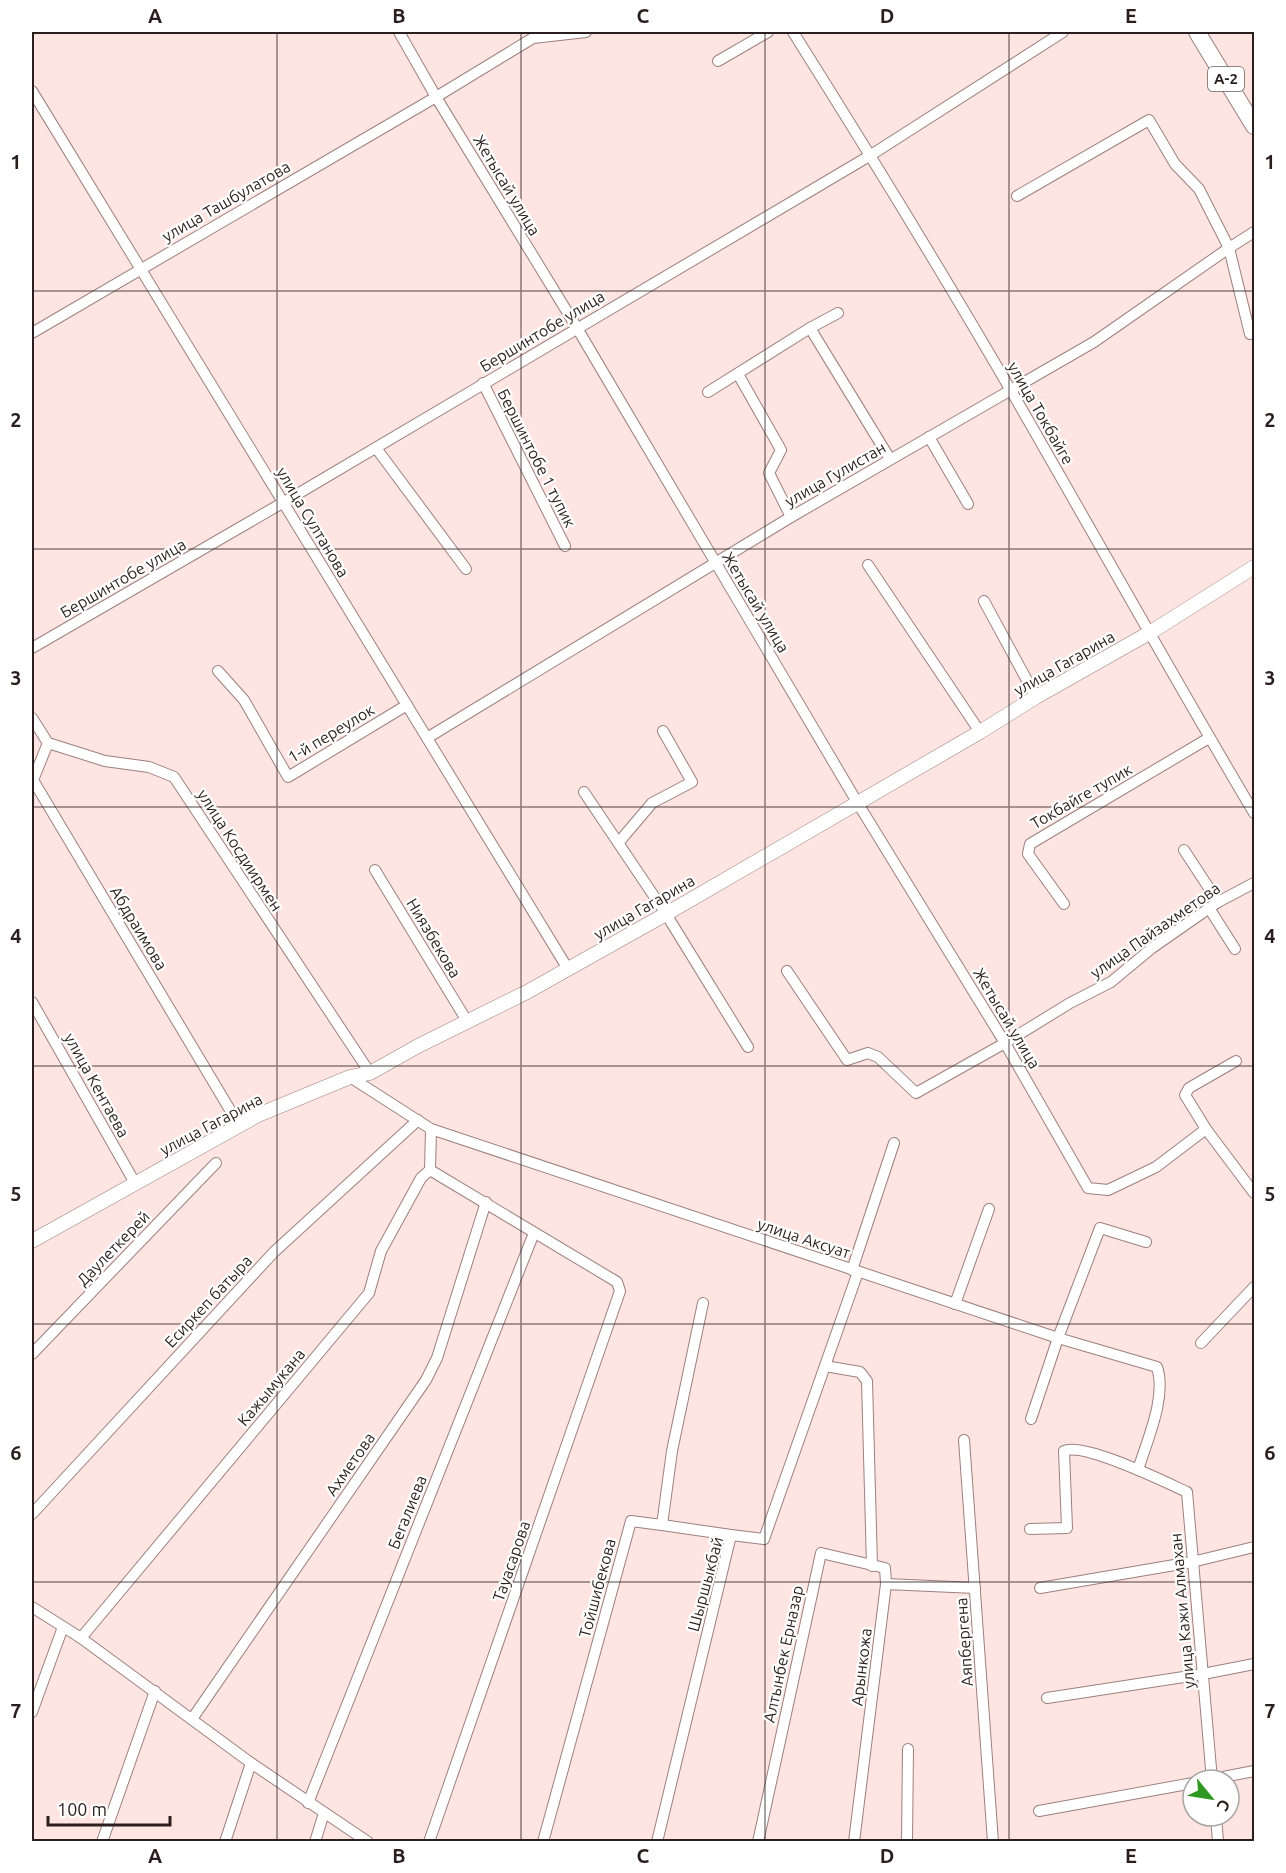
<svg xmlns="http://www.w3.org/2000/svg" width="1286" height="1873" viewBox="0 0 1286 1873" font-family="Ubuntu,sans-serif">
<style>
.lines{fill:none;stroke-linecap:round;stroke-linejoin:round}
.minor-casing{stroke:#9c807d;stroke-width:12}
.major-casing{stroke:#9c807d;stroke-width:15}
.highway-casing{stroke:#9c807d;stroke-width:18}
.minor{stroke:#fff;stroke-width:10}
.major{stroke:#fff;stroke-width:14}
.highway{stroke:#fff;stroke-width:16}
.grid{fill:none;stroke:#2a1f1e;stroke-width:1.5;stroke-opacity:0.55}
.labels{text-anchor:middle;stroke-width:4.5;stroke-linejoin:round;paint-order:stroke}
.shield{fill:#fff;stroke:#6a6262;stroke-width:1.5}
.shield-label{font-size:15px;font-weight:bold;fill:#2a1f1e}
.street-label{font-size:16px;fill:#2a1f1e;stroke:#fff}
.neatline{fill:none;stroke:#2a1f1e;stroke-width:2}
.grid-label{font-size:20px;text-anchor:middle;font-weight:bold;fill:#2a1f1e}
</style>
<rect width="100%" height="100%" fill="#fee5e2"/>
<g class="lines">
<g class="minor-casing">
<g id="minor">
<path d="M 399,32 L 436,97 L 577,328 L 857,802 L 1005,1043 L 1088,1188 L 1108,1190 L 1156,1167 L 1206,1129"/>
<path d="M 793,32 C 868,151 942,272 1013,394 C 1094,534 1172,675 1254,813"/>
<path d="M 718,61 L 768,32"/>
<path d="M 32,91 L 568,969"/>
<path d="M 1017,196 L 1149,120 L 1175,164 L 1199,189 L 1229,248 L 1250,334"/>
<path d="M 810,328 L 890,459"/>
<path d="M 32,333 L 436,97 L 533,38 L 586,32"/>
<path d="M 738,374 L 781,450 L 769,473 L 791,517"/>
<path d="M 483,383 L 565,546"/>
<path d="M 708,392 L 810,328 L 838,313"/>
<path d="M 929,437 L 968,504"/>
<path d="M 376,448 L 466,569"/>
<path d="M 868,565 L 980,732"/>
<path d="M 984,601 L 1036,697"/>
<path d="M 32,648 L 284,502 L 871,155 L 1063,32"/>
<path d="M 218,671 L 244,700 L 288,777 L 407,705"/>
<path d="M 32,718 L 48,743 L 105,761 L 149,767 L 174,777 L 370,1073"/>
<path d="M 427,738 L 791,517 L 1094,342 L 1229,248 L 1254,232"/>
<path d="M 48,743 L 33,780 L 239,1125"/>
<path d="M 584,792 L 666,914 L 748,1047"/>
<path d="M 619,842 L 652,803 L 692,782 L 663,731"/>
<path d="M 1184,850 L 1218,902"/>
<path d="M 375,870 L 467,1021"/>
<path d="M 1064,904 L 1028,854 L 1030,844 L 1209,738"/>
<path d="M 1209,908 L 1235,949"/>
<path d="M 787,971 L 847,1060 L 868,1053 L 878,1057 L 916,1093 L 1005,1043 L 1070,1003 L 1111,982 L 1152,948 L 1218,902 L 1254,883"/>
<path d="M 32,1002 L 135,1183"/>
<path d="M 1236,1061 L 1189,1088 L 1185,1095 L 1206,1129 L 1254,1193"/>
<path d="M 350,1077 L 431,1129 L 1058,1338 L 1157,1367 C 1167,1397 1147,1440 1138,1470"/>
<path d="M 852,1270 L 894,1143"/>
<path d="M 955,1304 L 989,1209"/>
<path d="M 1201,1343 L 1254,1287"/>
<path d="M 32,1354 L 216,1163"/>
<path d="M 825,1366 L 860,1372 L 867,1381 L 872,1566"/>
<path d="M 1031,1419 L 1058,1338 L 1100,1228 L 1146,1242"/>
<path d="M 964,1440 L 993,1842"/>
<path d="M 32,1514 L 274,1252 L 418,1120"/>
<path d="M 662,1525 L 731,1535"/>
<path d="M 1030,1529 L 1067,1528 L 1064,1451 C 1084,1442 1165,1482 1187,1492 L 1212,1780"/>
<path d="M 1040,1588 L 1192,1562 L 1254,1547"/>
<path d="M 32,1607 L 81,1638 L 251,1763 L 368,1842"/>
<path d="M 81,1638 L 369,1293 L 381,1251 L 421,1178 L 430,1170 L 431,1129"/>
<path d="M 1047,1698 L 1203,1674 L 1254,1664"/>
<path d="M 32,1712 L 63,1627"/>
<path d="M 192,1719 L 426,1380 L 437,1358 L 486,1202"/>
<path d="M 1208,1780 L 1254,1771"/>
<path d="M 308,1803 L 534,1233"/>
<path d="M 1039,1811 L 1193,1783"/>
<path d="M 1216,1816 L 1218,1842"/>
<path d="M 102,1842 L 155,1691"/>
<path d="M 225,1842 L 251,1763"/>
<path d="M 315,1842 L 324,1813"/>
<path d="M 429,1842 L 620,1291 L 617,1282 L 430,1170"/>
<path d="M 543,1842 L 631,1521 L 662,1525 L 672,1451 L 703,1303"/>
<path d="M 657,1842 L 731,1535 L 764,1539 L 858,1272"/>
<path d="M 758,1842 L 821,1553 L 885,1568 L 886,1584"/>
<path d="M 854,1842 L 886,1584 L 975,1588"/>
<path d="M 907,1842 L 908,1749"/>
</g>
</g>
<g class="major-casing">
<path id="major" d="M 32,1241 L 258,1115 L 350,1077 L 370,1073 L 418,1046 L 527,992 L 666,914 L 980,732 L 1036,697 L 1151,632 L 1254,567"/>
</g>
<g class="highway-casing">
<path id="highway" d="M 1197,32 L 1254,126"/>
</g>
<use href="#minor" class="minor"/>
<use href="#major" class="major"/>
<use href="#highway" class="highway"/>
</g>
<path class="grid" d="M 277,32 L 277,1842M 521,32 L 521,1842M 765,32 L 765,1842M 1009,32 L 1009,1842M 32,291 L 1254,291M 32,549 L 1254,549M 32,807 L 1254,807M 32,1066 L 1254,1066M 32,1324 L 1254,1324M 32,1582 L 1254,1582"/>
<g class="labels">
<rect class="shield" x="1208" y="67" width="36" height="24" rx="4.5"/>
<g class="shield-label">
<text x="1226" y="84">A-2</text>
</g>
<g class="street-label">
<text transform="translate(507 185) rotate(59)" y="6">Жетысай улица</text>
<text transform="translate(226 201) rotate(-30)" y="6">улица Ташбулатова</text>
<text transform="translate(542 331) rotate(-31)" y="6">Бершинтобе улица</text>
<text transform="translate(1041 413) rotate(60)" y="6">улица Токбайге</text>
<text transform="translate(537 458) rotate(63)" y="6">Бершинтобе 1 тупик</text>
<text transform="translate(835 474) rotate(-30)" y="6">улица Гулистан</text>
<text transform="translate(313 522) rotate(59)" y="6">улица Султанова</text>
<text transform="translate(123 578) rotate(-30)" y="6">Бершинтобе улица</text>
<text transform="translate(756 602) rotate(59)" y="6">Жетысай улица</text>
<text transform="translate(1064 663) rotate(-30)" y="6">улица Гагарина</text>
<text transform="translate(331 733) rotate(-31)" y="6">1-й переулок</text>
<text transform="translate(1081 796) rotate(-30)" y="6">Токбайге тупик</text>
<text transform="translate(240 850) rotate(57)" y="6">улица Косдиирмен</text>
<text transform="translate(644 907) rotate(-30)" y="6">улица Гагарина</text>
<text transform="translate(139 928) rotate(59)" y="6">Абдраимова</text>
<text transform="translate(1155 930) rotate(-35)" y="6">улица Пайзахметова</text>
<text transform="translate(434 938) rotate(59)" y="6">Ниязбекова</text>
<text transform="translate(1007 1018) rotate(59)" y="6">Жетысай улица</text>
<text transform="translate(97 1085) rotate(61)" y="6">улица Кентаева</text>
<text transform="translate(211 1124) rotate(-28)" y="6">улица Гагарина</text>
<text transform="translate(804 1238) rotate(18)" y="6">улица Аксуат</text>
<text transform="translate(113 1248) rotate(-46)" y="6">Даулеткерей</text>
<text transform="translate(208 1301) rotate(-47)" y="6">Есиркеп батыра</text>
<text transform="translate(271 1387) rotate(-50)" y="6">Кажымукана</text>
<text transform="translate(350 1464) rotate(-55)" y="6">Ахметова</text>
<text transform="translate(407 1512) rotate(-68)" y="6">Бегалиева</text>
<text transform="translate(511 1561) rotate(-71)" y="6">Тауасарова</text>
<text transform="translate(705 1584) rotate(-75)" y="6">Шыршыкбай</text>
<text transform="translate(597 1588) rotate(-75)" y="6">Тойшибекова</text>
<text transform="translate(1182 1611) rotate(-95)" y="6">улица Кажи Алмахан</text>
<text transform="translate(964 1642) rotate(-94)" y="6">Аяпбергена</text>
<text transform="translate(783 1654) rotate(-78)" y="6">Алтынбек Ерназар</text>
<text transform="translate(861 1667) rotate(-83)" y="6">Арынкожа</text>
</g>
</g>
<rect width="1286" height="1873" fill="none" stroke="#ffffff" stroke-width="66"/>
<g transform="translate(1211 1798) rotate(120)"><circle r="28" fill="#ffffff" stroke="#aaa5a5" stroke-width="1.5"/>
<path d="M0-4.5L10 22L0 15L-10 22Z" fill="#2d9720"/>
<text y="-9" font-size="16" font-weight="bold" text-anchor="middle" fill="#2a1f1e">С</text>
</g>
<path d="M48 1816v9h122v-9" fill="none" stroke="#2a1f1e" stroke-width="3"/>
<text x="57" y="1816" font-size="18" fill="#2a1f1e" stroke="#ffffff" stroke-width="4.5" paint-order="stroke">100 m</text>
<rect x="33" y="33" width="1220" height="1807" class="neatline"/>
<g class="grid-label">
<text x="155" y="23">A</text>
<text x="399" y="23">B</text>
<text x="643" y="23">C</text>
<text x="887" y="23">D</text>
<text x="1131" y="23">E</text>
<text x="16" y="169">1</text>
<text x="1270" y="169">1</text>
<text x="16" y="427">2</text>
<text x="1270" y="427">2</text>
<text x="16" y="685">3</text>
<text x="1270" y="685">3</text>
<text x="16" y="943">4</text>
<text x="1270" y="943">4</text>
<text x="16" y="1201">5</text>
<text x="1270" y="1201">5</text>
<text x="16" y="1460">6</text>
<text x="1270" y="1460">6</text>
<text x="16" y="1718">7</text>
<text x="1270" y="1718">7</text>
<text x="155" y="1863">A</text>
<text x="399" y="1863">B</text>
<text x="643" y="1863">C</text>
<text x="887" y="1863">D</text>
<text x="1131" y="1863">E</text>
</g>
</svg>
